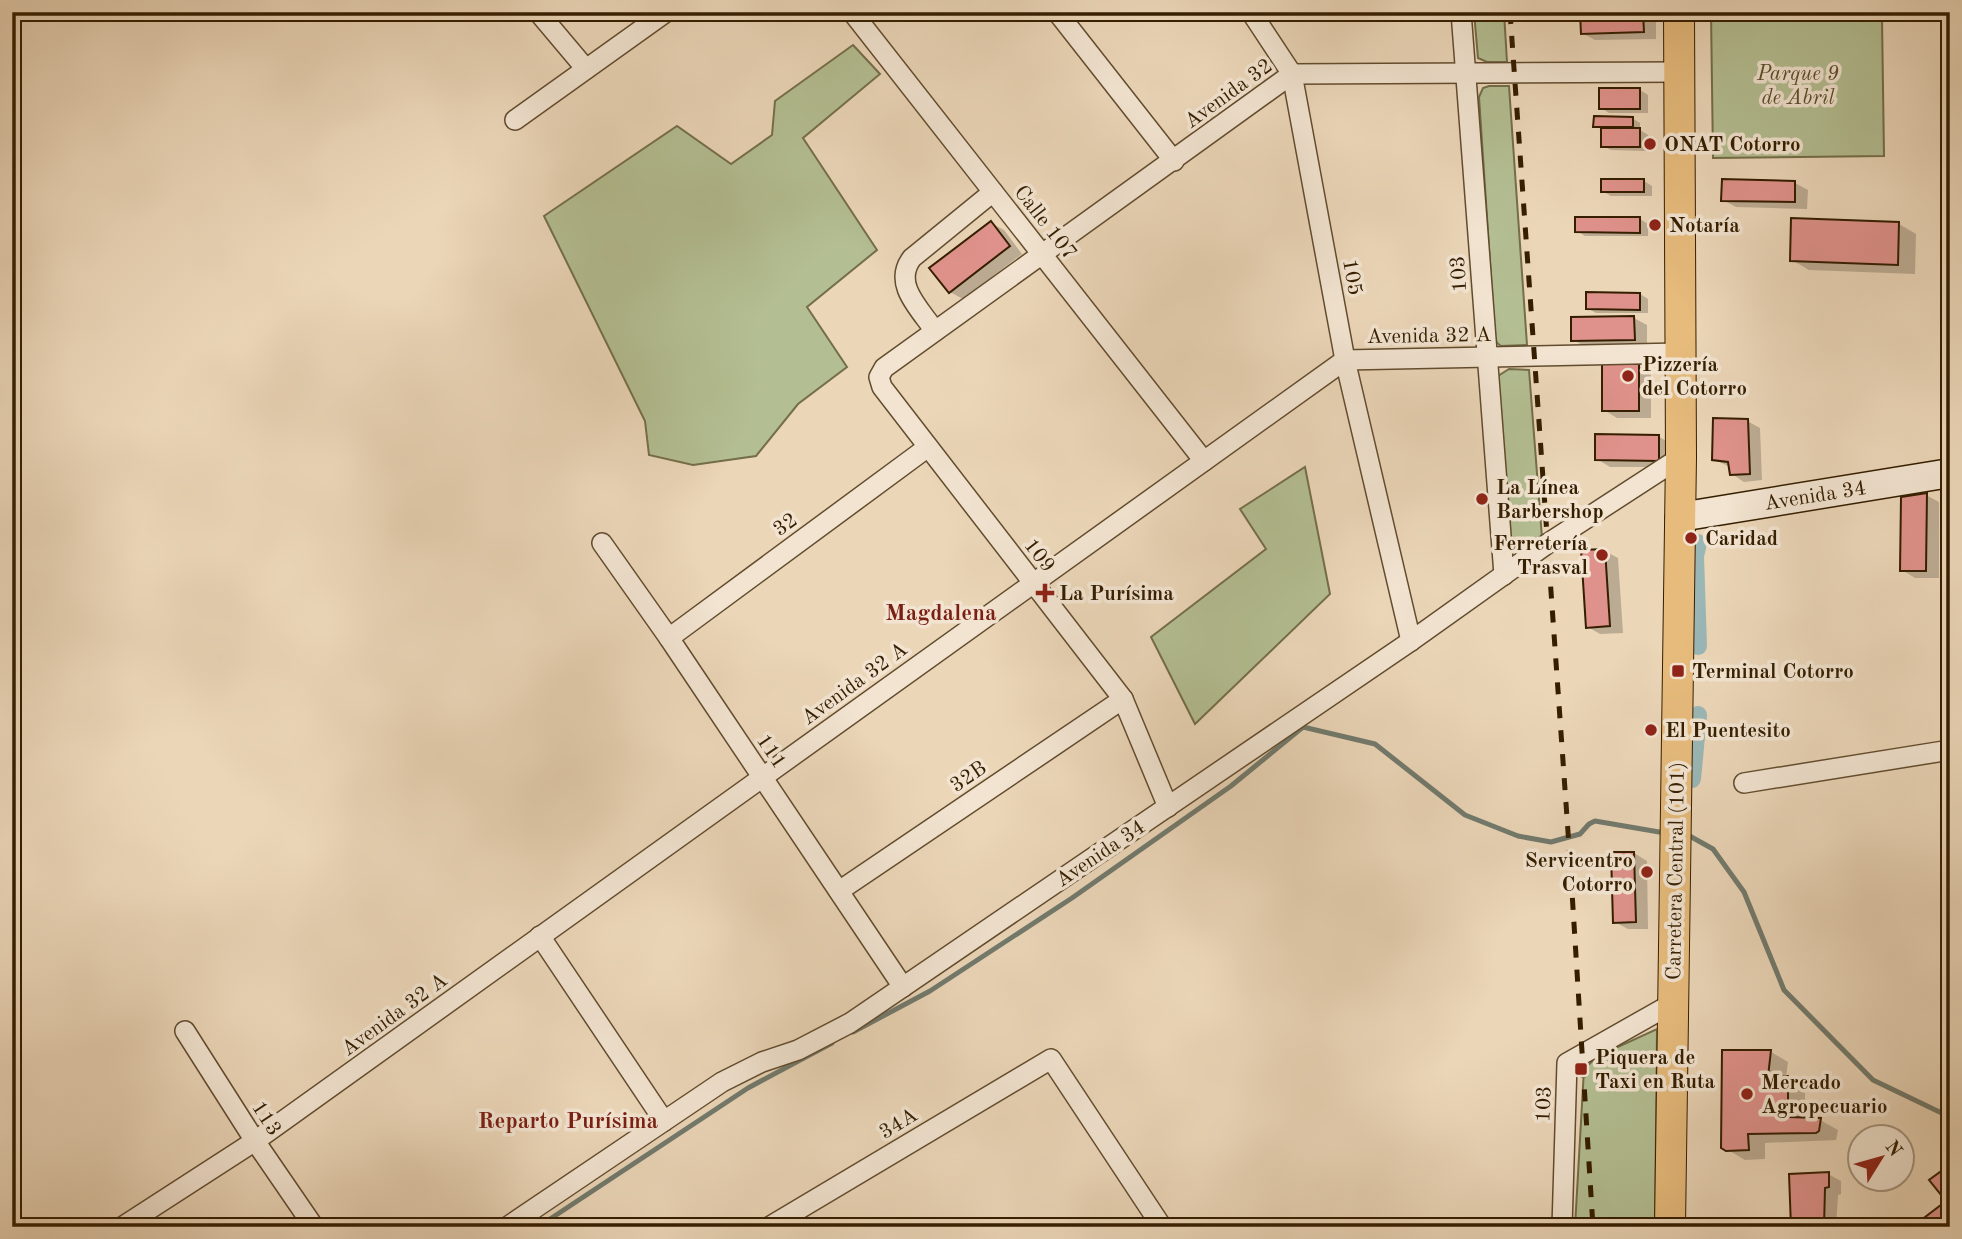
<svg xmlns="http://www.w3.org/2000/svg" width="1962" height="1239" viewBox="0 0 1962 1239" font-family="'Old Standard TT',serif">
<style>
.green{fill:#b3be92;stroke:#746e49;stroke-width:2}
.shadow{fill:#0003}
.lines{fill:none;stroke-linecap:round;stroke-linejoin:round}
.stream{stroke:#727a6d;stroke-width:5}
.canal{stroke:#9ab7b6;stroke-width:18}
.building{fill:#df928b;stroke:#351e00;stroke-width:2}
.street-casing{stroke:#624c2e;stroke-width:22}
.secondary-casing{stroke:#351e00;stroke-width:31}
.primary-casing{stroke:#351e00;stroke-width:32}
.street{stroke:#f2e4d1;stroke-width:19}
.secondary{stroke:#f2e4d1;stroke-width:28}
.primary{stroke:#e6bb7c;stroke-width:30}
.rail{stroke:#351e00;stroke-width:5;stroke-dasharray:12 12;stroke-linecap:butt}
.poi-dot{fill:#8f2418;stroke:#f2e4d1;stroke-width:2.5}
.labels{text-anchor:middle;stroke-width:7;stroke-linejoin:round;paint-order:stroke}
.park-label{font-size:21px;font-style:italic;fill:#5b4e2c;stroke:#f2e4d1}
.street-label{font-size:21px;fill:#351e00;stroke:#f2e4d1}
.poi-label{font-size:21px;font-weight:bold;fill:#351e00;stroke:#f2e4d1;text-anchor:start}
.neighbourhood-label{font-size:23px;font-weight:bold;fill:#7a1f14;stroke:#f2e4d1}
</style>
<rect width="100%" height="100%" fill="#ebd6b8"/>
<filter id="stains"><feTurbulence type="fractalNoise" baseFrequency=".00286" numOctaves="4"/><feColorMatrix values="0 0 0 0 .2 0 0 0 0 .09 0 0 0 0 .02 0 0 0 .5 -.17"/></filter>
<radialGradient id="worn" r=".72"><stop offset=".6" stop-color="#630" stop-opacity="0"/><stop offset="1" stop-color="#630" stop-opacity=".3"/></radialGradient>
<g class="green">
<path d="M 1474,12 L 1504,12 L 1507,62 L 1487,62 L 1478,58 Z"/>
<path d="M 1711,12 L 1876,12 L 1882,18 L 1884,156 L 1713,158 Z"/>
<path d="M 853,45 L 880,74 L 803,138 L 877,250 L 807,307 L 847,367 L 798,404 L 756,456 L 693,465 L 649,455 L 645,421 L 544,216 L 677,126 L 731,164 L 772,135 L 775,101 Z"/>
<path d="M 1489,86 L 1509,86 L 1527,345 L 1501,346 L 1497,343 L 1495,337 L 1479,97 L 1483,88 Z"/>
<path d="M 1509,369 L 1529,370 L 1542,538 L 1521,553 L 1514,551 L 1510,544 L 1498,376 Z"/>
<path d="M 1305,467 L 1330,594 L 1195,724 L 1151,637 L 1266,549 L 1240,509 Z"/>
<path d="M 1657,1029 L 1655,1227 L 1575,1227 L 1584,1069 L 1598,1056 Z"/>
</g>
<g class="shadow">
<path d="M 1643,12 L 1656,20 L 1656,39 L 1595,40 L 1582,33 Z"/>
<path d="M 1601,89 L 1640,90 L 1648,95 L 1648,113 L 1609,113 L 1601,108 Z"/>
<path d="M 1632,118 L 1640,123 L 1640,130 L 1648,135 L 1647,151 L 1611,150 L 1603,146 L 1603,130 L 1595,126 Z"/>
<path d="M 1644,181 L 1652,186 L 1652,196 L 1611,196 L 1602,191 Z"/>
<path d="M 1795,183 L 1808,190 L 1807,209 L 1736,207 L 1723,200 Z"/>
<path d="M 1577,219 L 1640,219 L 1648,224 L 1648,236 L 1585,236 L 1577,231 Z"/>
<path d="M 991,223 L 1004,230 L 1022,254 L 963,299 L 950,292 Z"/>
<path d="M 1899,224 L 1916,234 L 1915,274 L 1809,270 L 1792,260 Z"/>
<path d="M 1640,294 L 1648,299 L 1648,313 L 1596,313 L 1587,308 Z"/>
<path d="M 1634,318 L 1647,325 L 1647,346 L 1586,347 L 1573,340 Z"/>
<path d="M 1639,366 L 1651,374 L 1651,418 L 1617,418 L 1604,410 Z"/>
<path d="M 1747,421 L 1760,428 L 1762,480 L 1744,482 L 1732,474 L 1730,467 L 1713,459 Z"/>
<path d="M 1658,436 L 1671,444 L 1671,467 L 1610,467 L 1597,459 Z"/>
<path d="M 1926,495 L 1939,502 L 1939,578 L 1915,578 L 1902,570 Z"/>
<path d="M 1605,551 L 1618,558 L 1623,633 L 1600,634 L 1588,627 Z"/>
<path d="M 1634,853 L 1647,861 L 1648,929 L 1628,929 L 1615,922 Z"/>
<path d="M 1723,1052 L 1771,1052 L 1788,1062 L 1786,1077 L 1805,1087 L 1805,1119 L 1820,1120 L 1838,1130 L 1836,1140 L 1765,1143 L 1765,1159 L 1745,1160 L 1723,1147 Z"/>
<path d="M 1828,1174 L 1841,1181 L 1841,1194 L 1838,1195 L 1836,1227 L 1792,1227 Z"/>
</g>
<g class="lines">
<g class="stream">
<path d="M 1686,834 L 1713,849 L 1744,892 L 1784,990 L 1873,1080 L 1950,1117"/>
<path d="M 853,1032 L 930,991 L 1072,898 L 1231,786 L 1303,727 L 1375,744 L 1465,815 L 1518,836 L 1551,842 L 1580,834 L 1589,824 L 1595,821 L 1665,833"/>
<path d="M 538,1227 L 748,1088 L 832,1043"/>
</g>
<g class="canal">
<path d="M 1698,543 L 1695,556 L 1698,646"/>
<path d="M 1692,779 L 1698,715"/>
</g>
</g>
<g class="building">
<path d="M 1580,12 L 1643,12 L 1644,32 L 1581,34 Z"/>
<rect x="1599" y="88" width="41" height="21"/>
<path d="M 1594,116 L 1633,117 L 1633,127 L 1593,127 Z"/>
<rect x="1601" y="128" width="39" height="19"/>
<rect x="1601" y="179" width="43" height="13"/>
<path d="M 1722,179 L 1795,181 L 1795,202 L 1721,201 Z"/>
<path d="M 1575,217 L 1640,217 L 1640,233 L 1575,232 Z"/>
<path d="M 1791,218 L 1899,222 L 1898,265 L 1790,261 Z"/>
<path d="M 991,221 L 1010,246 L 949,293 L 929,268 Z"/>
<path d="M 1586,292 L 1640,293 L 1640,310 L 1586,309 Z"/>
<path d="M 1634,316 L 1635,340 L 1571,341 L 1571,317 Z"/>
<rect x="1602" y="364" width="37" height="47"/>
<path d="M 1713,418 L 1748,419 L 1750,474 L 1730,475 L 1728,462 L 1712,460 Z"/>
<path d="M 1595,434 L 1659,435 L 1659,461 L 1595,460 Z"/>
<path d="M 1927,493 L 1926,571 L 1900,571 L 1901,497 Z"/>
<path d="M 1605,549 L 1610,626 L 1586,628 L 1581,550 Z"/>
<path d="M 1611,852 L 1634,852 L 1636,922 L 1613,923 Z"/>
<path d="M 1722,1050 L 1771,1050 L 1768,1077 L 1788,1076 L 1788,1117 L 1821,1118 L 1819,1131 L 1816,1133 L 1748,1134 L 1749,1150 L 1726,1151 L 1721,1148 Z"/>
<path d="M 1829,1172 L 1829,1187 L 1825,1188 L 1824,1227 L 1791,1227 L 1789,1174 Z"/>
<path d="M 1940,1172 L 1950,1185 L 1950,1227 L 1912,1227 L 1946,1201 L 1929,1180 Z"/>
</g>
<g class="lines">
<g class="street-casing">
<g id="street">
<path d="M 538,12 L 586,69"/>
<path d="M 852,12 L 1204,461"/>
<path d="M 1057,12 L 1174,161"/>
<path d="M 1251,12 L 1292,74 L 1345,360 L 1411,641"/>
<path d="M 1461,12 L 1504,575"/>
<path d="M 515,120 L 666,12"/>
<path d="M 935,331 C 920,309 892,284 912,258 L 993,192"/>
<path d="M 602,543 L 669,638 L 903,987"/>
<path d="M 669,638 L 928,447"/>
<path d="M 1744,783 L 1950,750"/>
<path d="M 1168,807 L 1123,699 L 882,387 L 879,377 L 884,368 L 1292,74 L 1679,72"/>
<path d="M 839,891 L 1123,699"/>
<path d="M 540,936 L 664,1121"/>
<path d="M 185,1031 L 255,1141 L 314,1227"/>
<path d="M 122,1227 L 255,1141 L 1345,360 L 1680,353"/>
<path d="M 507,1227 L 722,1082 L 762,1062 L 798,1050 L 850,1023 L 1411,641 L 1547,544 L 1681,457"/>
<path d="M 769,1227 L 1051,1059 L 1162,1227"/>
<path d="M 1562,1227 L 1567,1063 L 1673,1003"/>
</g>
</g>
<g class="secondary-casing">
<path id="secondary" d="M 1680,517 L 1950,473"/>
</g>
<g class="primary-casing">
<path id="primary" d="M 1670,1227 L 1681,457 L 1679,12"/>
</g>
<use href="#street" class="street"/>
<use href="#secondary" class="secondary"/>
<use href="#primary" class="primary"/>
<path class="rail" d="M 1510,12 L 1570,860 L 1593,1227"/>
</g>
<g class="poi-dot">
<circle cx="1650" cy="144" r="7"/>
<circle cx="1655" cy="225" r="7"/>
<circle cx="1628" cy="376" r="7"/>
<circle cx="1482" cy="499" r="7"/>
<circle cx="1691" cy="538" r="7"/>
<circle cx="1602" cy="555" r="7"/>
<path d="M1041.5 582.5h7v7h7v7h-7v7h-7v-7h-7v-7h7z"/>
<rect x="1671" y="664" width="14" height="14" rx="3.5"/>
<circle cx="1651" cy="730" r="7"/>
<circle cx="1647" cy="872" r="7"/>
<rect x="1574" y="1062" width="14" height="14" rx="3.5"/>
<circle cx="1747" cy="1094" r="7"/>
</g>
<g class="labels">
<g class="park-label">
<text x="1798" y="80">Parque 9<tspan x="1798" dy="24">de Abril</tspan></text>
</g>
<g class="street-label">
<text transform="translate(1228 93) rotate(-36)" y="7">Avenida 32</text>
<text transform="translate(1046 222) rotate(52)" y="7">Calle 107</text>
<text transform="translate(1458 274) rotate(-94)" y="7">103</text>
<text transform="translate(1353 277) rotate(80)" y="7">105</text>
<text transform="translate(1429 335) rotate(-1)" y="7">Avenida 32 A</text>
<text transform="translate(1815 495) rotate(-9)" y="7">Avenida 34</text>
<text transform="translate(785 524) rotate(-36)" y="7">32</text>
<text transform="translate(1040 555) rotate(52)" y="7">109</text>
<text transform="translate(854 683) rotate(-36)" y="7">Avenida 32 A</text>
<text transform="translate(772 751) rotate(56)" y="7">111</text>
<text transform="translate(968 776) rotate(-34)" y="7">32B</text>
<text transform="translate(1100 853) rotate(-34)" y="7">Avenida 34</text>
<text transform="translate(1675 871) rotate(-89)" y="7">Carretera Central (101)</text>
<text transform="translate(394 1014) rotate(-36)" y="7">Avenida 32 A</text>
<text transform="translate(1543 1104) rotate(-88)" y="7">103</text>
<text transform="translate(267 1118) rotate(57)" y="7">113</text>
<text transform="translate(898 1123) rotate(-31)" y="7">34A</text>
</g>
<g class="poi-label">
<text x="1664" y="151">ONAT Cotorro</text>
<text x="1669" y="232">Notaría</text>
<text x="1642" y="371">Pizzería<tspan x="1642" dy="24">del Cotorro</tspan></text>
<text x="1496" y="494">La Línea<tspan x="1496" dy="24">Barbershop</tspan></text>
<text x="1705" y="545">Caridad</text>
<text x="1588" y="550" text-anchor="end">Ferretería<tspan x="1588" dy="24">Trasval</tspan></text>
<text x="1059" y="600">La Purísima</text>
<text x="1692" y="678">Terminal Cotorro</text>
<text x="1665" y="737">El Puentesito</text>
<text x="1633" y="867" text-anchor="end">Servicentro<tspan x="1633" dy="24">Cotorro</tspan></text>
<text x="1595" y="1064">Piquera de<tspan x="1595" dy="24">Taxi en Ruta</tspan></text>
<text x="1761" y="1089">Mercado<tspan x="1761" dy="24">Agropecuario</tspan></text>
</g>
<g class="neighbourhood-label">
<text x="941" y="620">Magdalena</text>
<text x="568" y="1128">Reparto Purísima</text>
</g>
</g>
<rect width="1962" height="1239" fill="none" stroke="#ebd6b8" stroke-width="42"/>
<rect x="14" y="14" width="1934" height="1211" fill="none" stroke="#351e00" stroke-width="3.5"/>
<rect x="21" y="21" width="1920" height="1197" fill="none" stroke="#351e00" stroke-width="2"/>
<g transform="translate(1881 1158) rotate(53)"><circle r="33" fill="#f2e4d1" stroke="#a6957d" stroke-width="2"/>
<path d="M0-5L12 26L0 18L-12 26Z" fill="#8f2418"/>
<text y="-10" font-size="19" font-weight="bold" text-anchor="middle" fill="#351e00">N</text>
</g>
<rect width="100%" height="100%" filter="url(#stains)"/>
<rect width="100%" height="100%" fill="url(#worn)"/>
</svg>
